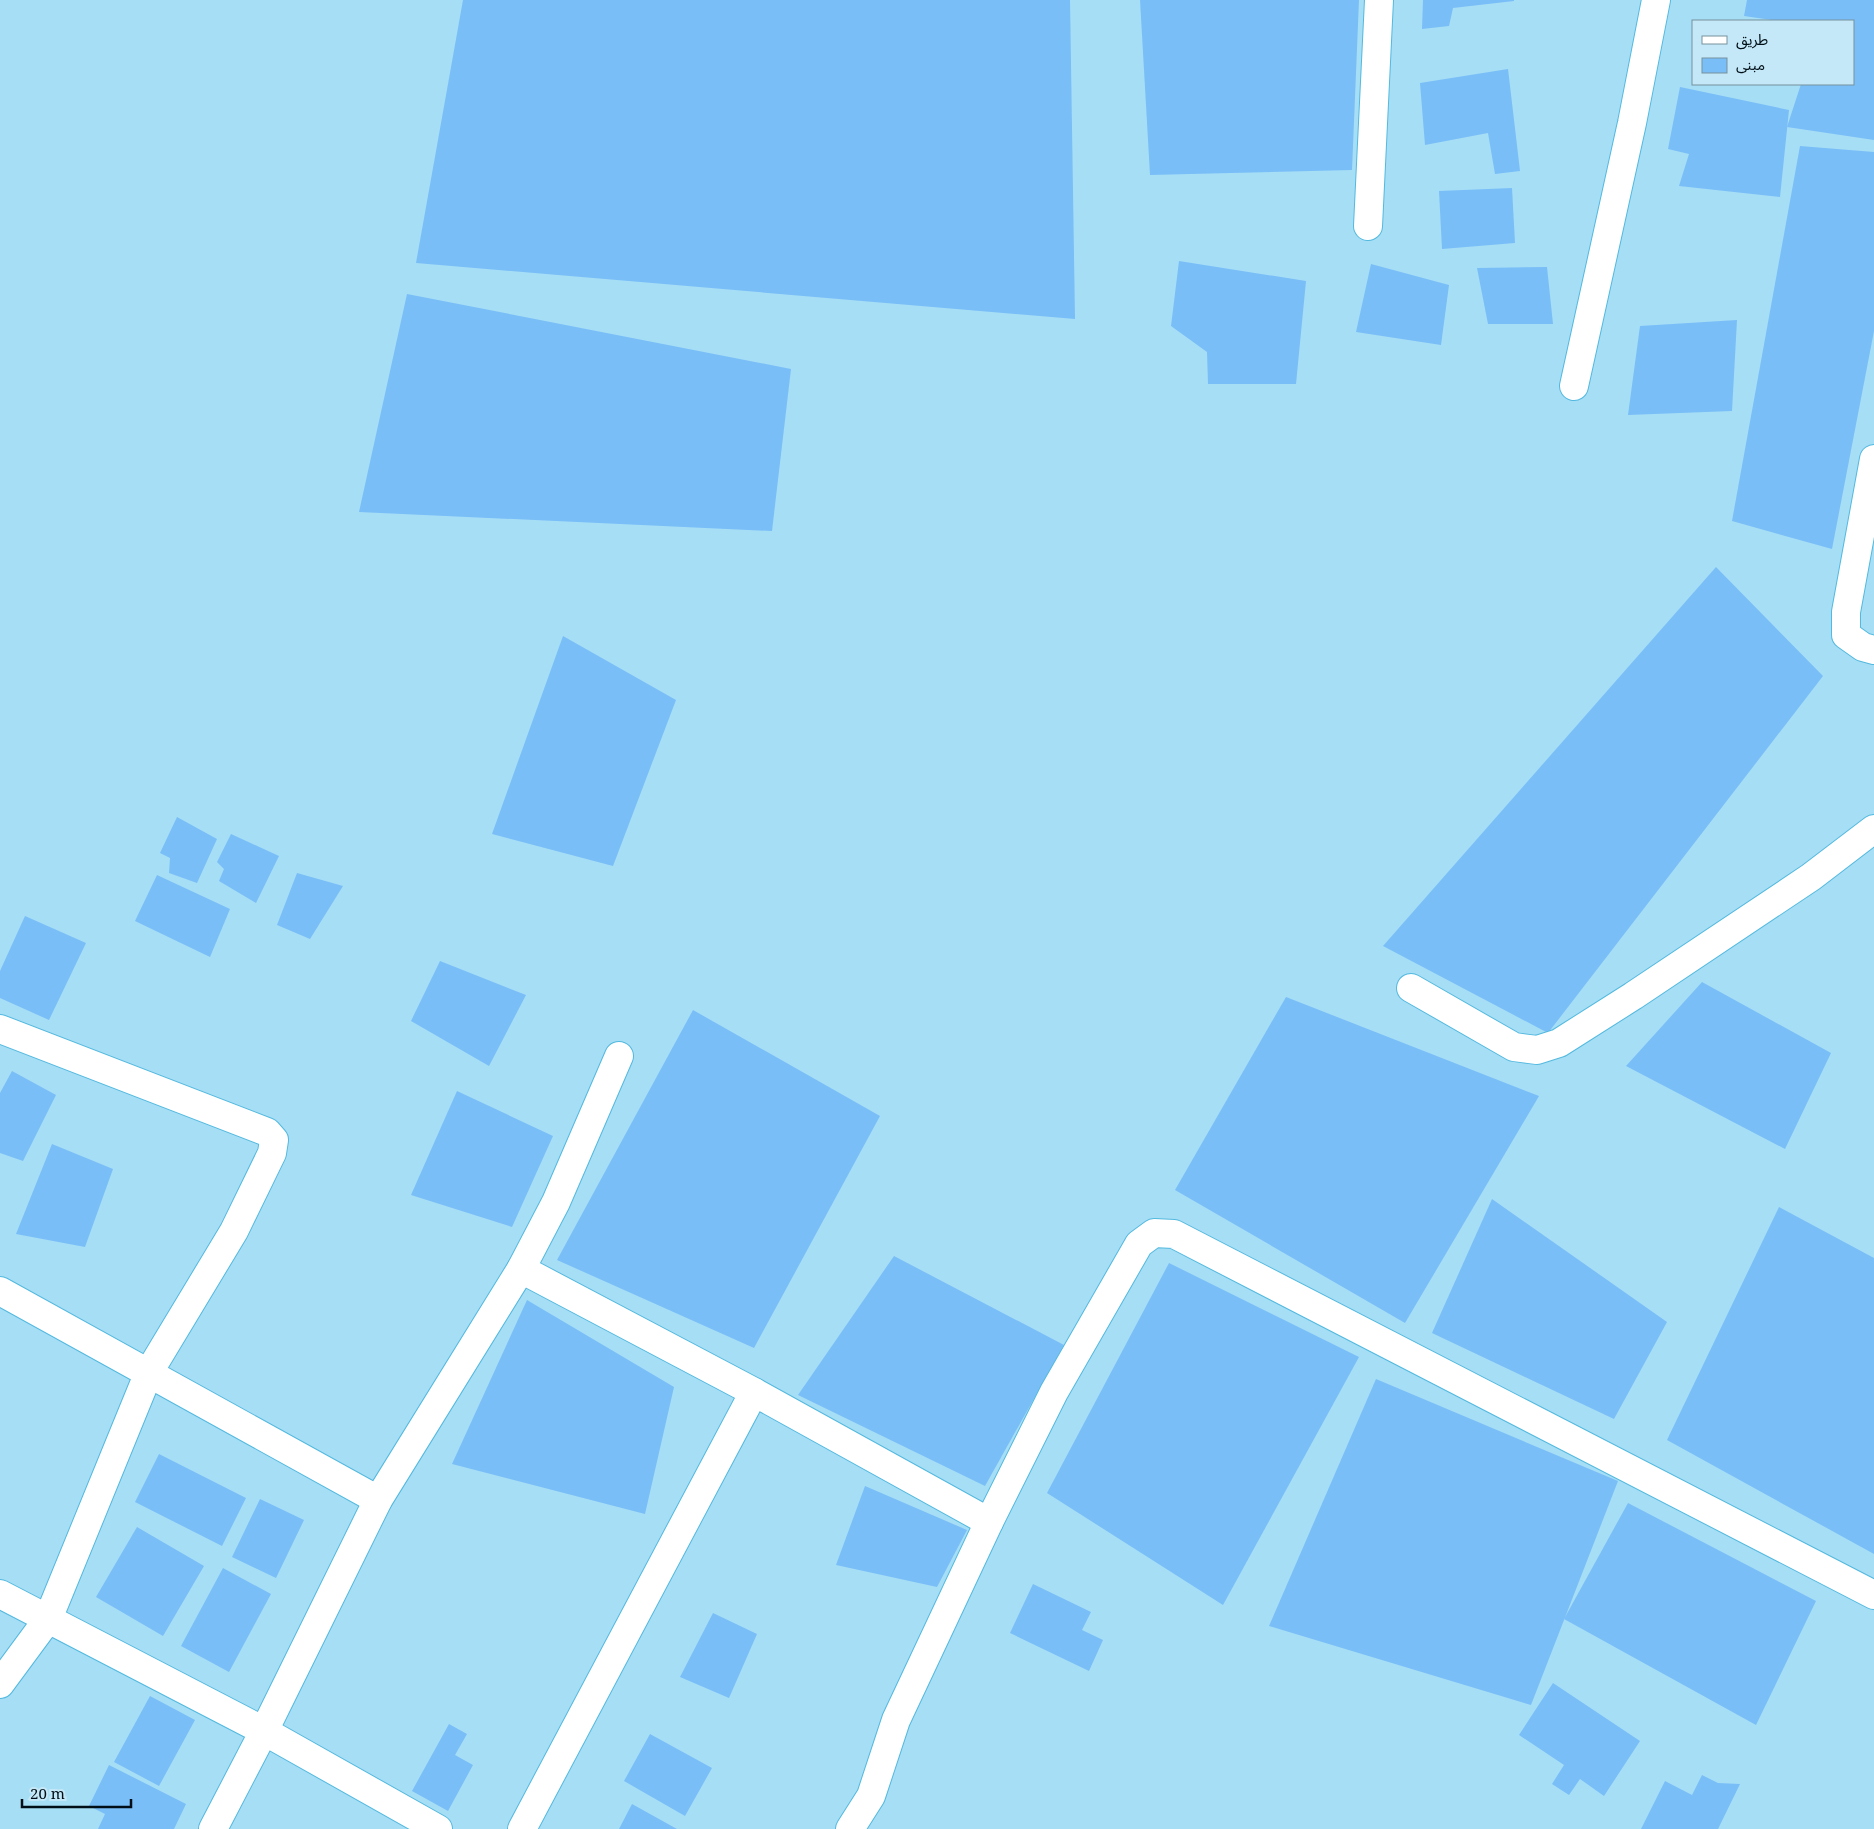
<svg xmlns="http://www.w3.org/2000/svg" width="1874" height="1829" viewBox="0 0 1874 1829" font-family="'Noto Serif','Noto Sans Arabic',serif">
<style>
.building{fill:#7abef8}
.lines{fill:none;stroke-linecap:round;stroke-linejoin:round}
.street-casing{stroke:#53b9df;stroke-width:30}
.street{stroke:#fff;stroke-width:28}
</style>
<rect width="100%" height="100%" fill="#a6def5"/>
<g class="building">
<path d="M 463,0 L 1070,0 L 1075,319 L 416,263 Z"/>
<path d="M 1140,0 L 1359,0 L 1352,170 L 1150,175 Z"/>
<path d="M 1423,0 L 1514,0 L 1514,1 L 1453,8 L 1449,26 L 1422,29 Z"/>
<path d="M 1747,0 L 1874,0 L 1874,140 L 1787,127 L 1801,84 L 1853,84 L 1853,21 L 1779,21 L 1744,16 Z"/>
<path d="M 1508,69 L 1520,171 L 1495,174 L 1488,133 L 1425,145 L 1420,83 Z"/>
<path d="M 1680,87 L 1789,110 L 1780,197 L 1679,186 L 1689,154 L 1668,149 Z"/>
<path d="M 1800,146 L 1874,152 L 1874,331 L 1832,549 L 1732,521 Z"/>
<path d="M 1512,188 L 1515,243 L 1442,249 L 1439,191 Z"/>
<path d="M 1179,261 L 1306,281 L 1296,384 L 1208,384 L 1207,352 L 1171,326 Z"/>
<path d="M 1371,264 L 1449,285 L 1441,345 L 1356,332 Z"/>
<path d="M 1547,267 L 1553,324 L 1488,324 L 1477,268 Z"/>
<path d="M 407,294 L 791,369 L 772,531 L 359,512 Z"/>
<path d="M 1737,320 L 1732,411 L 1628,415 L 1640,326 Z"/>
<path d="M 1716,567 L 1823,676 L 1548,1033 L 1383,946 Z"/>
<path d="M 563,636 L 676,700 L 613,866 L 492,834 Z"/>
<path d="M 177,817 L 217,839 L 197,883 L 169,873 L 170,858 L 160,853 Z"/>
<path d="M 231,834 L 279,856 L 256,903 L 219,881 L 224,869 L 217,862 Z"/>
<path d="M 297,873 L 343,886 L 310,939 L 277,925 Z"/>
<path d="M 157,875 L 230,909 L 210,957 L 135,921 Z"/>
<path d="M 25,916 L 86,943 L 49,1020 L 0,998 L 0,971 Z"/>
<path d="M 440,961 L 526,995 L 489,1066 L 411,1021 Z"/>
<path d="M 1702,982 L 1831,1053 L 1785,1149 L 1626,1066 Z"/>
<path d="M 1286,997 L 1539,1096 L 1405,1323 L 1175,1190 Z"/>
<path d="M 693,1010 L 880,1116 L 754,1348 L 557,1260 Z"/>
<path d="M 12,1071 L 56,1095 L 23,1161 L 0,1153 L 0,1093 Z"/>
<path d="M 457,1091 L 553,1136 L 512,1227 L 411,1195 Z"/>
<path d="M 52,1144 L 113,1169 L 85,1247 L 16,1234 Z"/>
<path d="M 1492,1199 L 1667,1322 L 1614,1419 L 1432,1333 Z"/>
<path d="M 1779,1207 L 1874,1258 L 1874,1554 L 1667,1440 Z"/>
<path d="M 894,1256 L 1064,1345 L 985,1486 L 798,1395 Z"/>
<path d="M 1169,1263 L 1359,1357 L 1223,1605 L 1047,1493 Z"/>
<path d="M 527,1300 L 674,1387 L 645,1514 L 452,1464 Z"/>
<path d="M 1376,1379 L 1618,1481 L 1531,1705 L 1269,1626 Z"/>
<path d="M 159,1454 L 246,1498 L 222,1546 L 135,1502 Z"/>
<path d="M 865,1486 L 967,1530 L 937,1587 L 836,1565 Z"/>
<path d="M 260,1499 L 304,1520 L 276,1578 L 232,1557 Z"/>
<path d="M 1628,1503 L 1816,1601 L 1756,1725 L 1564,1619 Z"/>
<path d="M 137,1527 L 204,1566 L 163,1636 L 96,1597 Z"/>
<path d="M 223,1568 L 271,1594 L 229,1672 L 181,1646 Z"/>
<path d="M 1033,1584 L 1091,1612 L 1082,1630 L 1103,1640 L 1089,1671 L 1010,1633 Z"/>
<path d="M 713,1613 L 757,1634 L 729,1698 L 680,1677 Z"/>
<path d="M 1553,1683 L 1640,1741 L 1604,1796 L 1580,1779 L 1569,1795 L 1552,1784 L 1564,1765 L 1519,1735 Z"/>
<path d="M 150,1696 L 195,1720 L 159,1786 L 114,1762 Z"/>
<path d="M 449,1724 L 467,1734 L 455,1755 L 473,1765 L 448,1811 L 412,1791 Z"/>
<path d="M 650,1734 L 712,1768 L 685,1816 L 624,1781 Z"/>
<path d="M 109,1765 L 186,1804 L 174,1829 L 98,1829 L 105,1814 L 89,1806 Z"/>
<path d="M 1702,1775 L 1718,1783 L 1740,1784 L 1718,1829 L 1641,1829 L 1665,1781 L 1692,1795 Z"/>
<path d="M 632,1804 L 677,1829 L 619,1829 Z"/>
</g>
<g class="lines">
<g class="street-casing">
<g id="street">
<path d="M 1368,226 L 1379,0"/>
<path d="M 1574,386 L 1632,123 L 1656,0"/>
<path d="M 1874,459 L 1846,612 L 1846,635 L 1863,647 L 1874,650"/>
<path d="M 1411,988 L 1514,1047 L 1537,1050 L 1559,1043 L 1633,996 L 1811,877 L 1874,829"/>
<path d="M 0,1029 L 267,1132 L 274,1140 L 272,1153 L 234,1231 L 149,1372 L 48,1619 L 0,1684"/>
<path d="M 521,1269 L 754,1392 L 989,1522"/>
<path d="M 0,1291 L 378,1500"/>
<path d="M 0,1594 L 264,1731 L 438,1829"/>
<path d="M 213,1829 L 264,1731 L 378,1500 L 521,1269 L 556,1202 L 619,1056"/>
<path d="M 522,1829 L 754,1392"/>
<path d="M 850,1829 L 871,1796 L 896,1720 L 989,1522 L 1054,1392 L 1139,1244 L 1154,1233 L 1174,1234 L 1874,1595"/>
</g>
</g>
<use href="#street" class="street"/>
</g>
<rect x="1692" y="20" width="162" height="65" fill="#c4e8f7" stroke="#76919d"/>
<rect x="1702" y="36" width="25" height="8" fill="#ffffff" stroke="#76919d"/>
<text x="1736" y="45" font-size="15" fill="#000f17">طريق</text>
<rect x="1702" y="58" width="25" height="15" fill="#7abef8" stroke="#76919d"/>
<text x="1736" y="70" font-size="15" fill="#000f17">مبنى</text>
<path d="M22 1799v8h109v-8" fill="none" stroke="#000f17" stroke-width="2.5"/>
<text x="30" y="1799" font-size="15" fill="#000f17" stroke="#c4e8f7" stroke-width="4" paint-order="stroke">20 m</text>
</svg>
